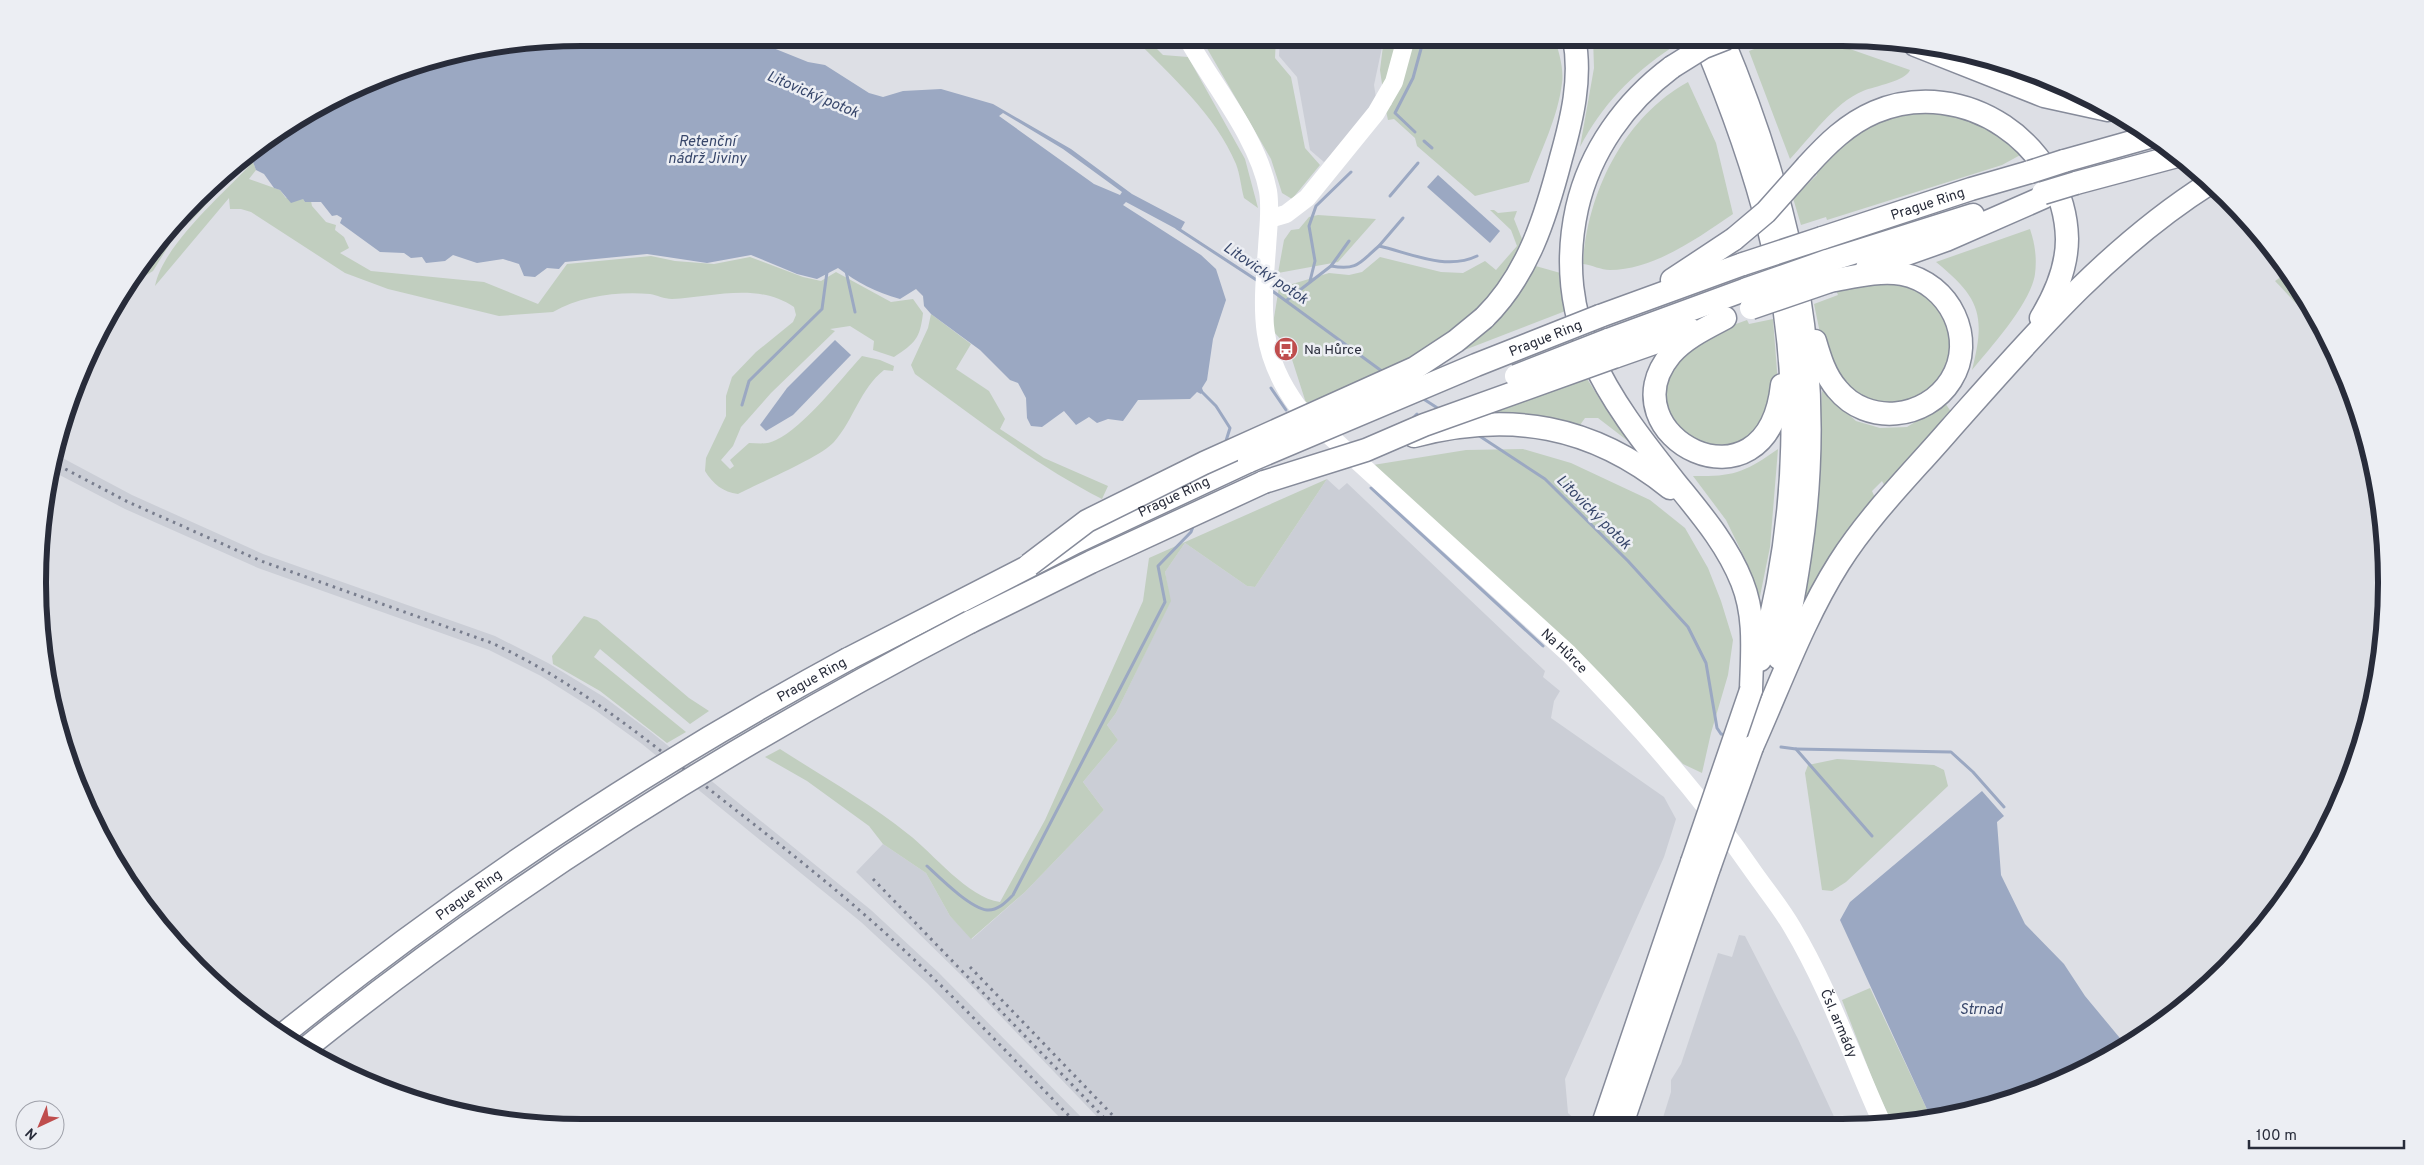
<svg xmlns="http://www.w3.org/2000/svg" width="2424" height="1165" viewBox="0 0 2424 1165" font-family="Overpass,sans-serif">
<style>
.built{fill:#cbced6}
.green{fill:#c1cebf}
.water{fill:#9ba8c2;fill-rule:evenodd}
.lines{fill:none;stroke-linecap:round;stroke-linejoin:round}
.stream{stroke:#9ba8c2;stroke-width:3}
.highway-casing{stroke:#868b9a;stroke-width:25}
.secondary{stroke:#fff;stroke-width:18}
.highway{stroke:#fff;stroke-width:22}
.rail{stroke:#787d8d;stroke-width:3;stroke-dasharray:2.5 5;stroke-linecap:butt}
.highway-bridge-casing{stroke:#868b9a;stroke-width:25;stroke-linecap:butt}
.highway-bridge{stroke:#fff;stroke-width:22}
.labels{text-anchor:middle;stroke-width:5;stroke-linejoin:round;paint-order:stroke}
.street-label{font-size:14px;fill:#282c3a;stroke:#eceef3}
.poi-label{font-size:14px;fill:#282c3a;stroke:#eceef3;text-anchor:start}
.water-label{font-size:15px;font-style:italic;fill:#37466a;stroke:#eceef3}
.rim{fill:none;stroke:#282c3a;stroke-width:6}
</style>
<rect width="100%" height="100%" fill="#dddfe5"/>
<g class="built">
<path d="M 1280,38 L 1384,38 L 1374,85 L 1377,104 L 1324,162 L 1310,150 L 1297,77 L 1279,56 Z"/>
<path d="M 55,454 L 132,495 L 263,554 L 495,636 L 548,663 L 604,697 L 651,732 L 871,910 L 938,972 L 1090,1126 L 1068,1126 L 927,983 L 861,922 L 642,744 L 595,710 L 541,676 L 489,650 L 258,568 L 125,509 L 50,470 Z"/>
<path d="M 1327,479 L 1339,490 L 1347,483 L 1545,671 L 1543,677 L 1560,691 L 1554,701 L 1551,718 L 1664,797 L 1676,819 L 1664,857 L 1565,1079 L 1568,1113 L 1580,1124 L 1106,1126 L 964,978 L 856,872 L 883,844 L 926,873 L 950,916 L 972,939 L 1025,892 L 1104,810 L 1083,782 L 1118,740 L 1107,725 L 1116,713 L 1170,602 L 1165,572 L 1185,543 L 1247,586 L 1255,587 Z"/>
<path d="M 1739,935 L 1745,936 L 1798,1039 L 1837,1123 L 1661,1124 L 1671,1092 L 1671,1080 L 1681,1064 L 1718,953 L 1732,957 Z"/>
</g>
<g class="green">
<path d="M 1134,38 L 1138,40 L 1140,38 L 1146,38 L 1163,55 L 1188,57 L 1245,159 L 1258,208 L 1244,198 C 1241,187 1240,174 1236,164 C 1215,114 1171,76 1134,38 Z"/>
<path d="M 1201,38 L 1276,38 L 1275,58 L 1291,77 L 1305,148 L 1320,165 L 1292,199 L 1282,193 L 1271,159 Z"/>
<path d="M 1384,38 L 1554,38 C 1559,51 1564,69 1562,83 C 1558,117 1541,151 1529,182 L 1475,196 L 1417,146 L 1415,138 L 1394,119 L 1388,120 L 1386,111 L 1392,104 L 1384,98 L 1380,70 Z"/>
<path d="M 1593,38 L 1667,38 L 1671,48 C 1632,74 1602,105 1580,147 L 1594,68 Z"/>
<path d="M 1772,42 L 1801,42 L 1847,48 L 1910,70 C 1906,81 1875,86 1863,91 C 1834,103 1811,137 1790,159 L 1749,51 Z"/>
<path d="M 1688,82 L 1716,143 L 1733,214 C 1698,238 1653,270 1610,270 C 1601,270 1592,265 1583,264 C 1587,193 1624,117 1688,82 Z"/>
<path d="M 1924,110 L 1976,120 L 2024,153 L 2002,165 L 1827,220 L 1826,217 L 1801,225 L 1793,198 L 1817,175 L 1817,165 L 1871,123 Z"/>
<path d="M 252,149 L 252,155 L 189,223 L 212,187 Z"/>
<path d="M 253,162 L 256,170 L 249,179 L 280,190 L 286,198 L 303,199 L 305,202 L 311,201 L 312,206 L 326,222 L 336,225 L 335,230 L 344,237 L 349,248 L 340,253 L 371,271 L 484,282 L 538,304 L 567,264 L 651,256 L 675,261 L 714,264 L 750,257 L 803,277 L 821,281 L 836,272 L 891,302 L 913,299 L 923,313 C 920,339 915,343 894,357 L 873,350 L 874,341 L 850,326 L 830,329 L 835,331 L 771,393 L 741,427 L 733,446 L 721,460 L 730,469 L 734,466 L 730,460 L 749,443 C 758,443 767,445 776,440 C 804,427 840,380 862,356 L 880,360 L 894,366 L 893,371 L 884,370 C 860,389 854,419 834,442 C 821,457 759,483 738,494 C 723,492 713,484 705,471 L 706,458 L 726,416 L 726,396 L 732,377 L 756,352 L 793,322 L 796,315 L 794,307 C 757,282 713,297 672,299 C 664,299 657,295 650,294 C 619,291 580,296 553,312 L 499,316 L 388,289 L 345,273 L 251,212 L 241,209 L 230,209 L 229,198 L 155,286 C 163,245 224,193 253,162 Z"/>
<path d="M 195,203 L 153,271 L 143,277 L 132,276 L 137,270 L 142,272 C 145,248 177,219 195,203 Z"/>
<path d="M 1490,210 L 1494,210 L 1498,213 L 1517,211 L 1514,219 L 1524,244 L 1493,294 L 1446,341 L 1384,373 L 1306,403 L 1288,347 L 1272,330 L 1279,287 L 1277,281 L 1289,285 L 1329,273 L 1349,275 L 1362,272 L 1380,257 L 1441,272 L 1463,273 L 1485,261 L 1496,270 L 1517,246 L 1511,230 Z"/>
<path d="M 1318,215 L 1376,219 L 1338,262 L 1278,273 L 1284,240 L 1291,230 L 1299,229 L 1309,217 Z"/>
<path d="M 2030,229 C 2035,244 2037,258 2035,274 C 2031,303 1991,347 1972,370 C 1986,315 1980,298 1936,262 Z"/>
<path d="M 1532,265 L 1564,274 L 1568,310 L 1462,351 Z"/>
<path d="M 2288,272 L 2295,280 L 2323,332 L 2275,281 Z"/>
<path d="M 1858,283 L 1913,283 L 1949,316 L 1951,369 L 1915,404 L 1861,402 L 1826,362 L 1814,304 L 1838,295 L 1836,290 Z"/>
<path d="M 931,314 L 971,344 L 956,369 L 989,391 L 1005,419 L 1000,429 L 1044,458 L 1108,486 L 1102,499 C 1035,465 976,418 915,374 L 911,365 L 928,328 Z"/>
<path d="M 1773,319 L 1778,384 L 1757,435 L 1712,452 L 1667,421 L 1667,368 L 1714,332 L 1747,320 L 1749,324 Z"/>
<path d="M 1584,374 L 1613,420 L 1641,451 L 1598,418 L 1585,418 L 1580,425 L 1535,416 L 1496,415 L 1487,407 Z"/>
<path d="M 1822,391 L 1856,421 L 1880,428 L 1907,427 L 1945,403 L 1952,413 L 1887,490 L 1882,481 L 1872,491 L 1876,500 L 1807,599 L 1804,598 L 1814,534 Z"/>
<path d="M 1523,449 L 1571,463 L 1650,500 L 1685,528 L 1708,568 L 1721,601 L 1733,640 L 1728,675 L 1711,733 L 1702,773 L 1683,764 L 1642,719 L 1373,465 L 1466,450 Z"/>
<path d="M 1778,449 L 1770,547 L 1757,611 L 1747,563 L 1726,520 L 1693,476 C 1734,477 1745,472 1778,449 Z"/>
<path d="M 1327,479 L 1255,587 L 1247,586 L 1185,543 L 1165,572 L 1171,601 L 1116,713 L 1107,725 L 1118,740 L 1083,782 L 1104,810 L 1025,892 L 971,939 L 950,916 L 926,873 L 883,844 L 869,826 L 807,781 L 765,757 L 780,749 C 822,776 868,802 908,834 C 933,853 968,898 1000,902 L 1045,820 L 1143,601 L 1149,558 Z"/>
<path d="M 584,616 L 597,620 L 689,698 L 709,711 L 690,724 L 600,649 L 594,657 L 686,732 L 667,743 L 600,691 L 553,664 L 552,656 Z"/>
<path d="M 1837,759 L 1934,765 L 1944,770 L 1948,786 L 1846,882 L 1832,891 L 1822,890 L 1805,773 L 1808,765 Z"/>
<path d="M 1870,988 L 1931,1118 L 1913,1123 L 1892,1123 L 1877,1091 L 1842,1000 Z"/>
</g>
<g class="water">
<path d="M 583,38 L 748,38 L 808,62 L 825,65 L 869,93 L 883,97 L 903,91 L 941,89 L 993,104 L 1071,149 L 1132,194 L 1185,222 L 1180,231 L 1126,202 L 1123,205 L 1201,255 L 1216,269 L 1226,300 L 1213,339 L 1207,380 L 1202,388 L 1203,391 L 1201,394 L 1197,392 L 1190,399 L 1138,400 L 1123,421 L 1108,419 L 1097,423 L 1089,417 L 1076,425 L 1064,411 L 1042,427 L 1031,426 L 1027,418 L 1026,398 L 1018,383 L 1010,380 L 980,350 L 931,314 L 924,306 L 923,296 L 916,289 L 900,299 C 875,292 858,283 838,268 L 817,279 L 797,274 L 751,255 L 707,263 L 647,254 L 565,262 L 559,269 L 547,268 L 535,277 L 524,276 L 519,264 L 503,259 L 477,263 L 453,255 L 445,261 L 426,263 L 422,257 L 411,258 L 404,253 L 380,252 L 340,223 L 342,218 L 337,215 L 332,216 L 321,202 L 305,202 L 303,199 L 291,203 L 280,190 L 274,188 L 264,174 L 256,170 L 253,162 L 252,149 L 310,110 L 407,67 L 476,48 ZM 1003,113 L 1063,149 L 1122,192 L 1120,195 L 1094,184 L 999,116 Z"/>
<path d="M 1438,175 L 1500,231 L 1490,243 L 1427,187 Z"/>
<path d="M 835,340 L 851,355 L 793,415 L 766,431 L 760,425 L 787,388 Z"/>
<path d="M 1982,791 L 2004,816 L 1997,822 L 2001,875 L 2025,924 L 2064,964 L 2085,996 L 2124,1043 L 2050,1086 L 1931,1118 L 1840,920 L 1850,902 Z"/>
</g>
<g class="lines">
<g class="stream">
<path d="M 1415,132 L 1395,113 L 1413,78 L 1424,38"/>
<path d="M 1424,141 L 1432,148"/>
<path d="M 1390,196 L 1418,163"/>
<path d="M 1177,228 L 1258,281"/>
<path d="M 1379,246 L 1403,218"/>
<path d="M 1331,266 C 1358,271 1360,262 1379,246 C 1410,253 1446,271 1477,256"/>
<path d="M 846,271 L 855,312"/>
<path d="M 1310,281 L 1315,261 L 1309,226 L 1316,206 L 1351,172"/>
<path d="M 1271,290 L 1383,372"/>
<path d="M 1287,300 L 1331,266 L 1349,241"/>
<path d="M 1271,388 L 1286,410"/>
<path d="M 1200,390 L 1216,406 L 1230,428 L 1225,444"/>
<path d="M 1422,398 L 1439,409"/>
<path d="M 742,405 L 749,381 L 822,309 L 827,272"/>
<path d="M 1410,421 L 1417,414"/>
<path d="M 1478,435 L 1545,479 L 1628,561 L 1688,627 L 1706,663 L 1717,728 L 1721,734 L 1727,735"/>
<path d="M 1371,488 L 1543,646"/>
<path d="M 1781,747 L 1796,749 L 1872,836"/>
<path d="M 1796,749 L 1951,752 L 1973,772 L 2004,807"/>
<path d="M 927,866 C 940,878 970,908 987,910 C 998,911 1006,902 1013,895 L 1165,602 L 1158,566 L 1191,532 L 1194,524"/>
</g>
<g class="highway-casing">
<g id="highway">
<path d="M 1703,38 C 1729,100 1753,164 1769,230 C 1804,371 1799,521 1760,660"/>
<path d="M 1722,38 C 1793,207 1828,371 1800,555 C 1795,589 1789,625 1779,658"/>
<path d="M 1915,45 L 2044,96 L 2108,110"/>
<path d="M 1672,67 C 1625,102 1590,151 1577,208 C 1552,322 1607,397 1675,482 C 1700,513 1727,544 1742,582 C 1756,617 1752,653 1751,690"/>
<path d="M 2064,161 L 2153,136"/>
<path d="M 1807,166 C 1827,144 1847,124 1875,112 C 1964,75 2065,144 2067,239 C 2067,266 2055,295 2041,318"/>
<path d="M 2076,183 L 2177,156"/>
<path id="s2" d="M 1822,238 L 1971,189 L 2030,172"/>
<path d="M 1827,261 L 1973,215"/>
<path d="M 1867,268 L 1946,240 L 2044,197"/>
<path d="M 1672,280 L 1734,239"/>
<path d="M 1600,316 L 1743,264"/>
<path d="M 1484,318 C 1528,275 1546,216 1561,158 C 1572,119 1582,78 1574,38"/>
<path d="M 1725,318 C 1706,328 1685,338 1671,354 C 1603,435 1767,522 1782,385"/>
<path d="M 1608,340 L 1747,289"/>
<path d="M 1815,341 C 1820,358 1825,375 1837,389 C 1867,426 1926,420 1951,380 C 1977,339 1950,283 1902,274 C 1879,270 1853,277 1830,281"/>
<path d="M 1614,357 L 1691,330"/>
<path d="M 1414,436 C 1510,411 1592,425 1670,488"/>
<path d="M 970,622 L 1091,562 L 1264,482"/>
<path id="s3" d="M 848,659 L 1076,542 L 1249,461"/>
<path d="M 1752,747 C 1780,685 1803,620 1839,563 C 1870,514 1913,472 1950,429 C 2030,339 2107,248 2210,183"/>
<path d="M 1603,1124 L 1692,862"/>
<path d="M 1622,1124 L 1709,868"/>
</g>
</g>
<g class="secondary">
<path id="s1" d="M 1187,38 C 1213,85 1258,138 1268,191 C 1271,210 1268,229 1267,248 C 1262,312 1258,353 1298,407 L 1569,654 C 1637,723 1700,794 1755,874 C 1767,891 1781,908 1792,927 C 1829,989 1852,1057 1882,1123"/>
<path d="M 1269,219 L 1286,214 L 1307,198 L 1376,113 L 1394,82 L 1406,38"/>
</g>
<use href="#highway" class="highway"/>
<g class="rail">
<path d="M 52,462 L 128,502 L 261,561 L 492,643 C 574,681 644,737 714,793 C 765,833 817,873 866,916 C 941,981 1009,1055 1079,1126"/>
<path d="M 873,879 L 1112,1126"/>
<path d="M 970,967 L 1123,1126"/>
</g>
<g class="highway-bridge-casing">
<g id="highway-bridge">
<path d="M 1672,67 L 1704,47 L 1727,38"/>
<path d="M 2030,172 L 2064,161"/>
<path d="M 2043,193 L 2076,183"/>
<path d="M 1734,239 L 1766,212 L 1807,166"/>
<path d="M 1743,264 L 1822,238"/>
<path d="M 1747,289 L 1827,261"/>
<path d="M 1751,308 L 1830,281"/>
<path d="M 1516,376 L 1608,340"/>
<path id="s4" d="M 1249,461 L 1476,365 L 1600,316"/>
<path d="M 1264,482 L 1366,450 L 1424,425 L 1614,357"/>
<path d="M 1029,565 L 1087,521 L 1204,463 L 1415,368 L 1456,341 L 1484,318"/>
<path d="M 1692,862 L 1751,690"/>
<path d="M 1709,868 L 1752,747"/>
<path id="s5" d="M 281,1036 C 458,893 648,767 848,659"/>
<path d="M 305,1049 C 513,882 733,745 970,622"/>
</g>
</g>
<use href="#highway-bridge" class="highway-bridge"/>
</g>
<defs>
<g id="bus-disc" transform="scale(1.25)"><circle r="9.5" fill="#bf4d4d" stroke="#eceef3"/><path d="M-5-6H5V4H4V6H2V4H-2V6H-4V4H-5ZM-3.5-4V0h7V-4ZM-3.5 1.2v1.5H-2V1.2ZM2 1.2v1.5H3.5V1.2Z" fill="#fff"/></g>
</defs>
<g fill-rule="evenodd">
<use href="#bus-disc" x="1286" y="349"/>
</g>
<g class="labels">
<g class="street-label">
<text dy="5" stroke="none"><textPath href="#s2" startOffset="111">Prague Ring</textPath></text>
<text dy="5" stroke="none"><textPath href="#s4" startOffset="321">Prague Ring</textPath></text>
<text dy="5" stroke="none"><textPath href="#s3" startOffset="364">Prague Ring</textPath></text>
<text dy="5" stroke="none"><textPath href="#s1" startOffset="759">Na Hůrce</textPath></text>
<text dy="5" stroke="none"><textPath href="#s5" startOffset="640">Prague Ring</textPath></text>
<text dy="5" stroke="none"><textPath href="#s5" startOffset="235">Prague Ring</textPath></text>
<text dy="5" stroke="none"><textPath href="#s1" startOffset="1225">Čsl. armády</textPath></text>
</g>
<g class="poi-label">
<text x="1304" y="354">Na Hůrce</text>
</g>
<g class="water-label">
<text transform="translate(813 94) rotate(23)" y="5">Litovický potok</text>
<text x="707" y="146">Retenční<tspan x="707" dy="17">nádrž Jiviny</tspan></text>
<text transform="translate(1266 273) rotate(34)" y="5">Litovický potok</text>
<text transform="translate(1594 512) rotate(45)" y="5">Litovický potok</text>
<text x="1981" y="1014">Strnad</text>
</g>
</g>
<path d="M0 0H2424V1165H0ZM582 46H1842A536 536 0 0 1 2378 582V583A536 536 0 0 1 1842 1119H582A536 536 0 0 1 46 583V582A536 536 0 0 1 582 46Z" fill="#eceef3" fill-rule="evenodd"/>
<path class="rim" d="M582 46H1842A536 536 0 0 1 2378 582V583A536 536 0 0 1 1842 1119H582A536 536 0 0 1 46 583V582A536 536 0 0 1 582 46Z"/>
<g transform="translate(40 1125) rotate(224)"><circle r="24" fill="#eceef3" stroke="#9ea0a9"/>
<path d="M0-4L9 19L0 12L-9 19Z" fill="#bf4d4d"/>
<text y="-8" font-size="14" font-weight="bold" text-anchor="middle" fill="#282c3a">N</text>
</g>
<path d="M2249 1140v8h155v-8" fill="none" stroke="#282c3a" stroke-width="2.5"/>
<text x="2256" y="1140" font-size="15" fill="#282c3a" stroke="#eceef3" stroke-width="4" paint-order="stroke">100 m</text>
</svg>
